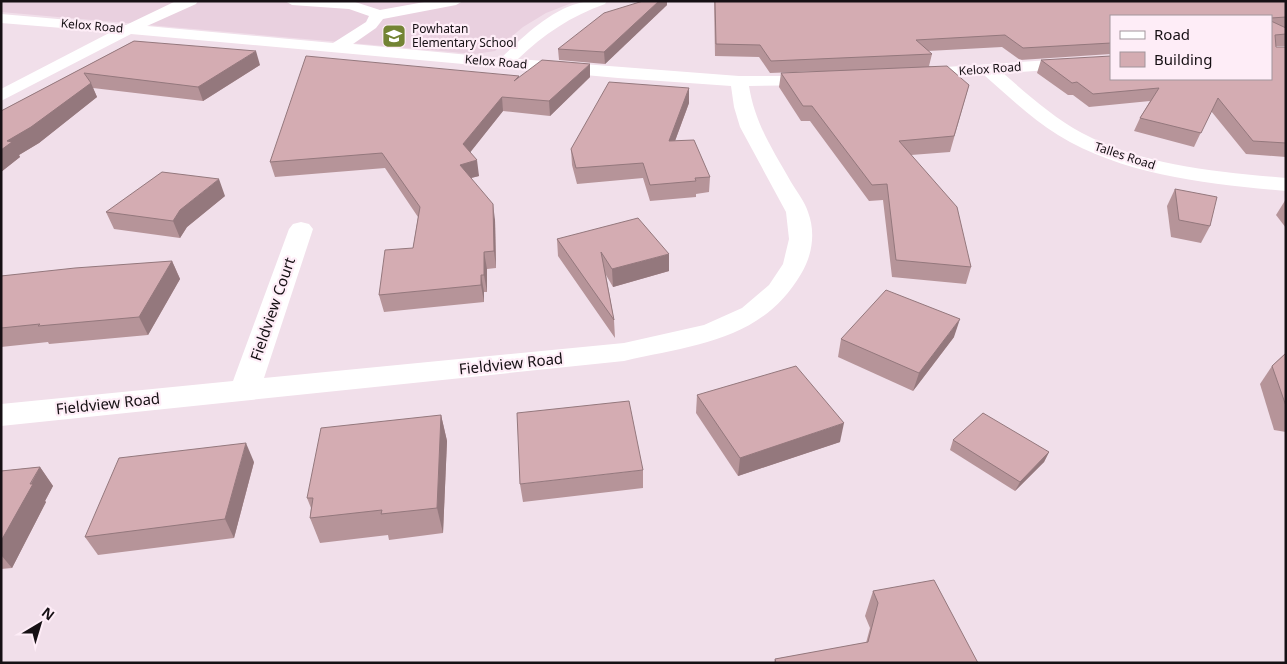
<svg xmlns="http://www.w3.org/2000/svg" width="1287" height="664" viewBox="0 0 1287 664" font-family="'Noto Sans',sans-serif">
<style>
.built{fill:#e9d0df}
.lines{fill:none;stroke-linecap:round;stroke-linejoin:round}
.minor{fill:#fff;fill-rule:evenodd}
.wall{fill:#b69499}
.shaded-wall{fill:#94787d}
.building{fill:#d4acb2;stroke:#94787d}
.labels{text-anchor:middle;stroke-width:4.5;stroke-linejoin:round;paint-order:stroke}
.far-street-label{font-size:12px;fill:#161014;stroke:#feedf7}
.far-poi-label{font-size:12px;fill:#161014;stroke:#feedf7;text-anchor:start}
.street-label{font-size:15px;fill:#161014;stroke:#feedf7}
</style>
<rect width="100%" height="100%" fill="#f1dfea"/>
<path class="built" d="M 1,1 L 577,1 L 546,13 L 523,27 L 495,51 L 475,54 L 1,12 Z"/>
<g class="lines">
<g class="minor">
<path d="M 176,1 L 198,1 L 196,4 L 147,26 L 333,43 L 366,22 L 369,16 L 349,9 L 292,5 L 285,1 L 352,1 L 380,10 L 430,1 L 463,1 L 456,5 L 383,19 L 376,28 L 353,44 L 501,58 C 524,36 552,8 584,2 C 591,0 600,1 607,1 L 605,4 C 571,16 544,34 518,59 L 739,76 L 823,76 L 826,80 L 823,84 L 817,85 L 749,86 C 755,124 773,150 791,182 C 797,192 805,202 808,212 C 816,233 812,256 801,274 C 762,341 693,345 624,361 L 1,426 L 1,404 L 233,381 L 289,229 L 293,224 L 301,222 L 309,224 L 313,229 L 264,378 L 624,343 L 704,325 L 742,308 L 769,285 L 783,264 L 789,239 L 786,212 L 740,127 L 734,107 L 731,86 L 618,78 L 131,34 L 1,101 L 1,89 L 111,32 L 1,23 L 1,14 L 126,25 Z"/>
<path d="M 1111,56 L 1111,66 L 1003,73 C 1028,95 1053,117 1082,133 C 1144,166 1217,172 1286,178 L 1286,191 C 1209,184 1125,176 1058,135 C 1031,118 1008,96 984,75 L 915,79 L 909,78 L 906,74 L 909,70 L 915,69 Z"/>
</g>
</g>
<g class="wall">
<path d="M 643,1 L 667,1 L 667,5 L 605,64 L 559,60 L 558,49 Z"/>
<path d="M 714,1 L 1286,1 L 1286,46 L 1276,46 L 1276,47 L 1286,47 L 1286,157 L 1246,154 L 1211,111 L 1194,147 L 1134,131 L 1140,118 L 1150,101 L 1089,107 L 1073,95 L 1068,95 L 1037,73 L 1041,60 L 1271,79 L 1271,16 L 1111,16 L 1111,54 L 1020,60 L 1002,47 L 928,51 L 932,54 L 929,66 L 969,85 L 950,152 L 911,155 L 971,267 L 966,284 L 892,277 L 883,200 L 869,201 L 810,121 L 801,121 L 779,87 L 781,73 L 822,71 L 770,73 L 759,57 L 715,56 Z"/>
<path d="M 134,41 L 260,65 L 203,101 L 93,88 L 97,97 L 39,143 L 19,155 L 20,157 L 1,172 L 1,111 Z"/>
<path d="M 519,76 L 519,78 L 590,77 L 550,116 L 503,111 L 470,152 L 479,176 L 471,178 L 495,220 L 496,268 L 487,269 L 487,292 L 484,292 L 484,302 L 384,312 L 379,295 L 413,248 L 418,217 L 385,168 L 275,177 L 270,162 Z"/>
<path d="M 689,88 L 689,103 L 675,141 L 710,177 L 709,192 L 696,194 L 696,197 L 650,201 L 643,178 L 577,184 L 572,165 L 571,149 Z"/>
<path d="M 1175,189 L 1210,226 L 1201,243 L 1171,237 L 1167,206 Z"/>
<path d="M 225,196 L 187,227 L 180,238 L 114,229 L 106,212 Z"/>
<path d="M 1286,199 L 1286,228 L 1276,215 Z"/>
<path d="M 557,239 L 669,271 L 613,287 L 606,275 L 614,320 L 615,338 L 558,256 Z"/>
<path d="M 172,261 L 180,279 L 148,335 L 49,344 L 48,342 L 1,347 L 1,276 Z"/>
<path d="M 954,337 L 913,391 L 838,357 L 841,339 Z"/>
<path d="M 1286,353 L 1286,432 L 1274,430 L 1260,384 L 1272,366 Z"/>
<path d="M 697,395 L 840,442 L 738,476 L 696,413 Z"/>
<path d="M 441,415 L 447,441 L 443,533 L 389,540 L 388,535 L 320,543 L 310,518 L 311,508 L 307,498 Z"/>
<path d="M 953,440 L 1049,452 L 1044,462 L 1015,491 L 950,450 Z"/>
<path d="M 254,462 L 234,538 L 98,555 L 85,537 Z"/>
<path d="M 40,467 L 53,486 L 45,501 L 46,502 L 12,568 L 1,569 L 1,471 Z"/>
<path d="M 643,470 L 643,488 L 523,502 L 520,484 Z"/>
<path d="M 873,591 L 978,663 L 774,663 L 775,659 L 866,643 L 870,628 L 865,616 Z"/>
</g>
<g class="shaded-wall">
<path d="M 659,1 L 667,1 L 667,5 L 605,64 L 604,52 Z"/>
<path d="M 256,51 L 260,65 L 203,101 L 198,87 Z"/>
<path d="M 590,64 L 590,77 L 550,116 L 549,101 Z"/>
<path d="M 91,83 L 97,97 L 39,143 L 19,155 L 20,157 L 1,172 L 1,150 L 7,141 Z"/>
<path d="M 689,88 L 689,103 L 669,157 L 669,141 Z"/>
<path d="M 502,97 L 503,111 L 465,159 L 463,144 Z"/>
<path d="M 477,160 L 479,176 L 463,180 L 460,165 Z"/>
<path d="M 219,179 L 225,196 L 187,227 L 180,238 L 173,221 L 180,210 Z"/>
<path d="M 493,204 L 495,220 L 496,268 L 494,251 Z"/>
<path d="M 484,252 L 487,269 L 487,292 L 484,275 Z"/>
<path d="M 669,254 L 669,271 L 613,287 L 612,269 Z"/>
<path d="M 172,261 L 180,279 L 148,335 L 139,317 Z"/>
<path d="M 481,275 L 484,292 L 484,302 L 481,285 Z"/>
<path d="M 960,319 L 954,337 L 913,391 L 919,373 Z"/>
<path d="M 441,415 L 447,441 L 443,533 L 437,508 Z"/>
<path d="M 844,423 L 840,442 L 738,476 L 740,458 Z"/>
<path d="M 246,443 L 254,462 L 234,538 L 225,519 Z"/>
<path d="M 1049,452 L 1044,462 L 1015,491 L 1020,482 Z"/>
<path d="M 40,467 L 53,486 L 45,501 L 46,502 L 12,568 L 1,555 L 1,541 Z"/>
</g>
<g class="building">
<path d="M 643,1 L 659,1 L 604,52 L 558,49 L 604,13 Z"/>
<path d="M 715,1 L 1286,1 L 1286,17 L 1271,18 L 1271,16 L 1111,16 L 1111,43 L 1023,48 L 1005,35 L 916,40 L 932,54 L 771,61 L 760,45 L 716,44 Z"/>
<path d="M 1271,21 L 1286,28 L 1286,34 L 1275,35 L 1276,47 L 1286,47 L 1286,143 L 1253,141 L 1218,98 L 1201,133 L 1140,118 L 1159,88 L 1093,94 L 1077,82 L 1072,83 L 1041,60 L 1111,56 L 1111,79 L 1271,79 Z"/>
<path d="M 134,41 L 256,51 L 198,87 L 84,73 L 91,83 L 31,127 L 7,141 L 12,142 L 1,150 L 1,111 Z"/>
<path d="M 306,56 L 519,76 L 514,81 L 542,60 L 590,64 L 549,101 L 502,97 L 463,144 L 477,160 L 460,165 L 493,204 L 494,251 L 484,252 L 484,275 L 481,275 L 481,285 L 379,295 L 385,250 L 413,248 L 420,207 L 382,153 L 270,162 Z"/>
<path d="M 947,66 L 969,85 L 954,136 L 899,141 L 957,207 L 971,267 L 896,260 L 887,184 L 872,185 L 812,106 L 803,106 L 781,73 Z"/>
<path d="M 609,82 L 689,88 L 669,141 L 694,140 L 710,177 L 695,178 L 696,181 L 650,185 L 643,163 L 576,168 L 571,149 Z"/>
<path d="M 162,172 L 219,179 L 180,210 L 173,221 L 106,212 Z"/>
<path d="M 1175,189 L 1217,197 L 1210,226 L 1179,220 Z"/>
<path d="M 638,218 L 669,254 L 612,269 L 601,252 L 614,320 L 557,239 Z"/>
<path d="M 172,261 L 139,317 L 38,326 L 40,324 L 1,328 L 1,276 L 75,268 Z"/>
<path d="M 886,290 L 960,319 L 919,373 L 841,339 Z"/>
<path d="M 1286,353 L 1286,406 L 1272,366 Z"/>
<path d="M 796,366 L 844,423 L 740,458 L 697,395 Z"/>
<path d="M 629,401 L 643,470 L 520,484 L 517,413 Z"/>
<path d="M 983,413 L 1049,452 L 1020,482 L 953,440 Z"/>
<path d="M 441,415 L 437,508 L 381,514 L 382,510 L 310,518 L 313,498 L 307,498 L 321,428 Z"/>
<path d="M 246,443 L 225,519 L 85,537 L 119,458 Z"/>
<path d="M 40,467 L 30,484 L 33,484 L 1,541 L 1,471 Z"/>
<path d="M 934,580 L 978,663 L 776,663 L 775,659 L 868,642 L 878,603 L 873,591 Z"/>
</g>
<defs>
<g id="school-square" transform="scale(1.25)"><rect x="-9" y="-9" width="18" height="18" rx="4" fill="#738434" stroke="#feedf7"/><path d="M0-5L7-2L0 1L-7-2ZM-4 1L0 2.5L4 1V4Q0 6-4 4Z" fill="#fff"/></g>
</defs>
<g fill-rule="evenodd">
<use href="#school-square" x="394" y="36"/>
</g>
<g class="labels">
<g class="far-street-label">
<text transform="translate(92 26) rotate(5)" y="4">Kelox Road</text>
<text transform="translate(496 62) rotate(5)" y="4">Kelox Road</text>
<text transform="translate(990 69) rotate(-4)" y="4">Kelox Road</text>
<text transform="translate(1125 156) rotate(18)" y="4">Talles Road</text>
</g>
<g class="far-poi-label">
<text x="412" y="33">Powhatan<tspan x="412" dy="14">Elementary School</tspan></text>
</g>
<g class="street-label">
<text transform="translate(273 309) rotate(-71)" y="5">Fieldview Court</text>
<text transform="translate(511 364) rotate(-6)" y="5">Fieldview Road</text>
<text transform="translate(108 404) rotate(-6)" y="5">Fieldview Road</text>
</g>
</g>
<rect width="1287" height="664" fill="none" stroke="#161014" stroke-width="5"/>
<rect x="1110" y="15" width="162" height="65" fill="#feedf7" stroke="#a1959c"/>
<rect x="1120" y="31" width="25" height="8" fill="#ffffff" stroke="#a1959c"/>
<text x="1154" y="40" font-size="15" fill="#161014">Road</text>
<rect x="1120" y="52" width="25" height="15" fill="#d4acb2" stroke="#a1959c"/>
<text x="1154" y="65" font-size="15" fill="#161014">Building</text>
<g transform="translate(40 624) rotate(38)" stroke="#feedf7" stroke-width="4" paint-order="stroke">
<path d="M0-4L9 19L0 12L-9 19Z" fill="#161014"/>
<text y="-8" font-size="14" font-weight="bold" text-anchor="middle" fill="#161014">N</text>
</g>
</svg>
